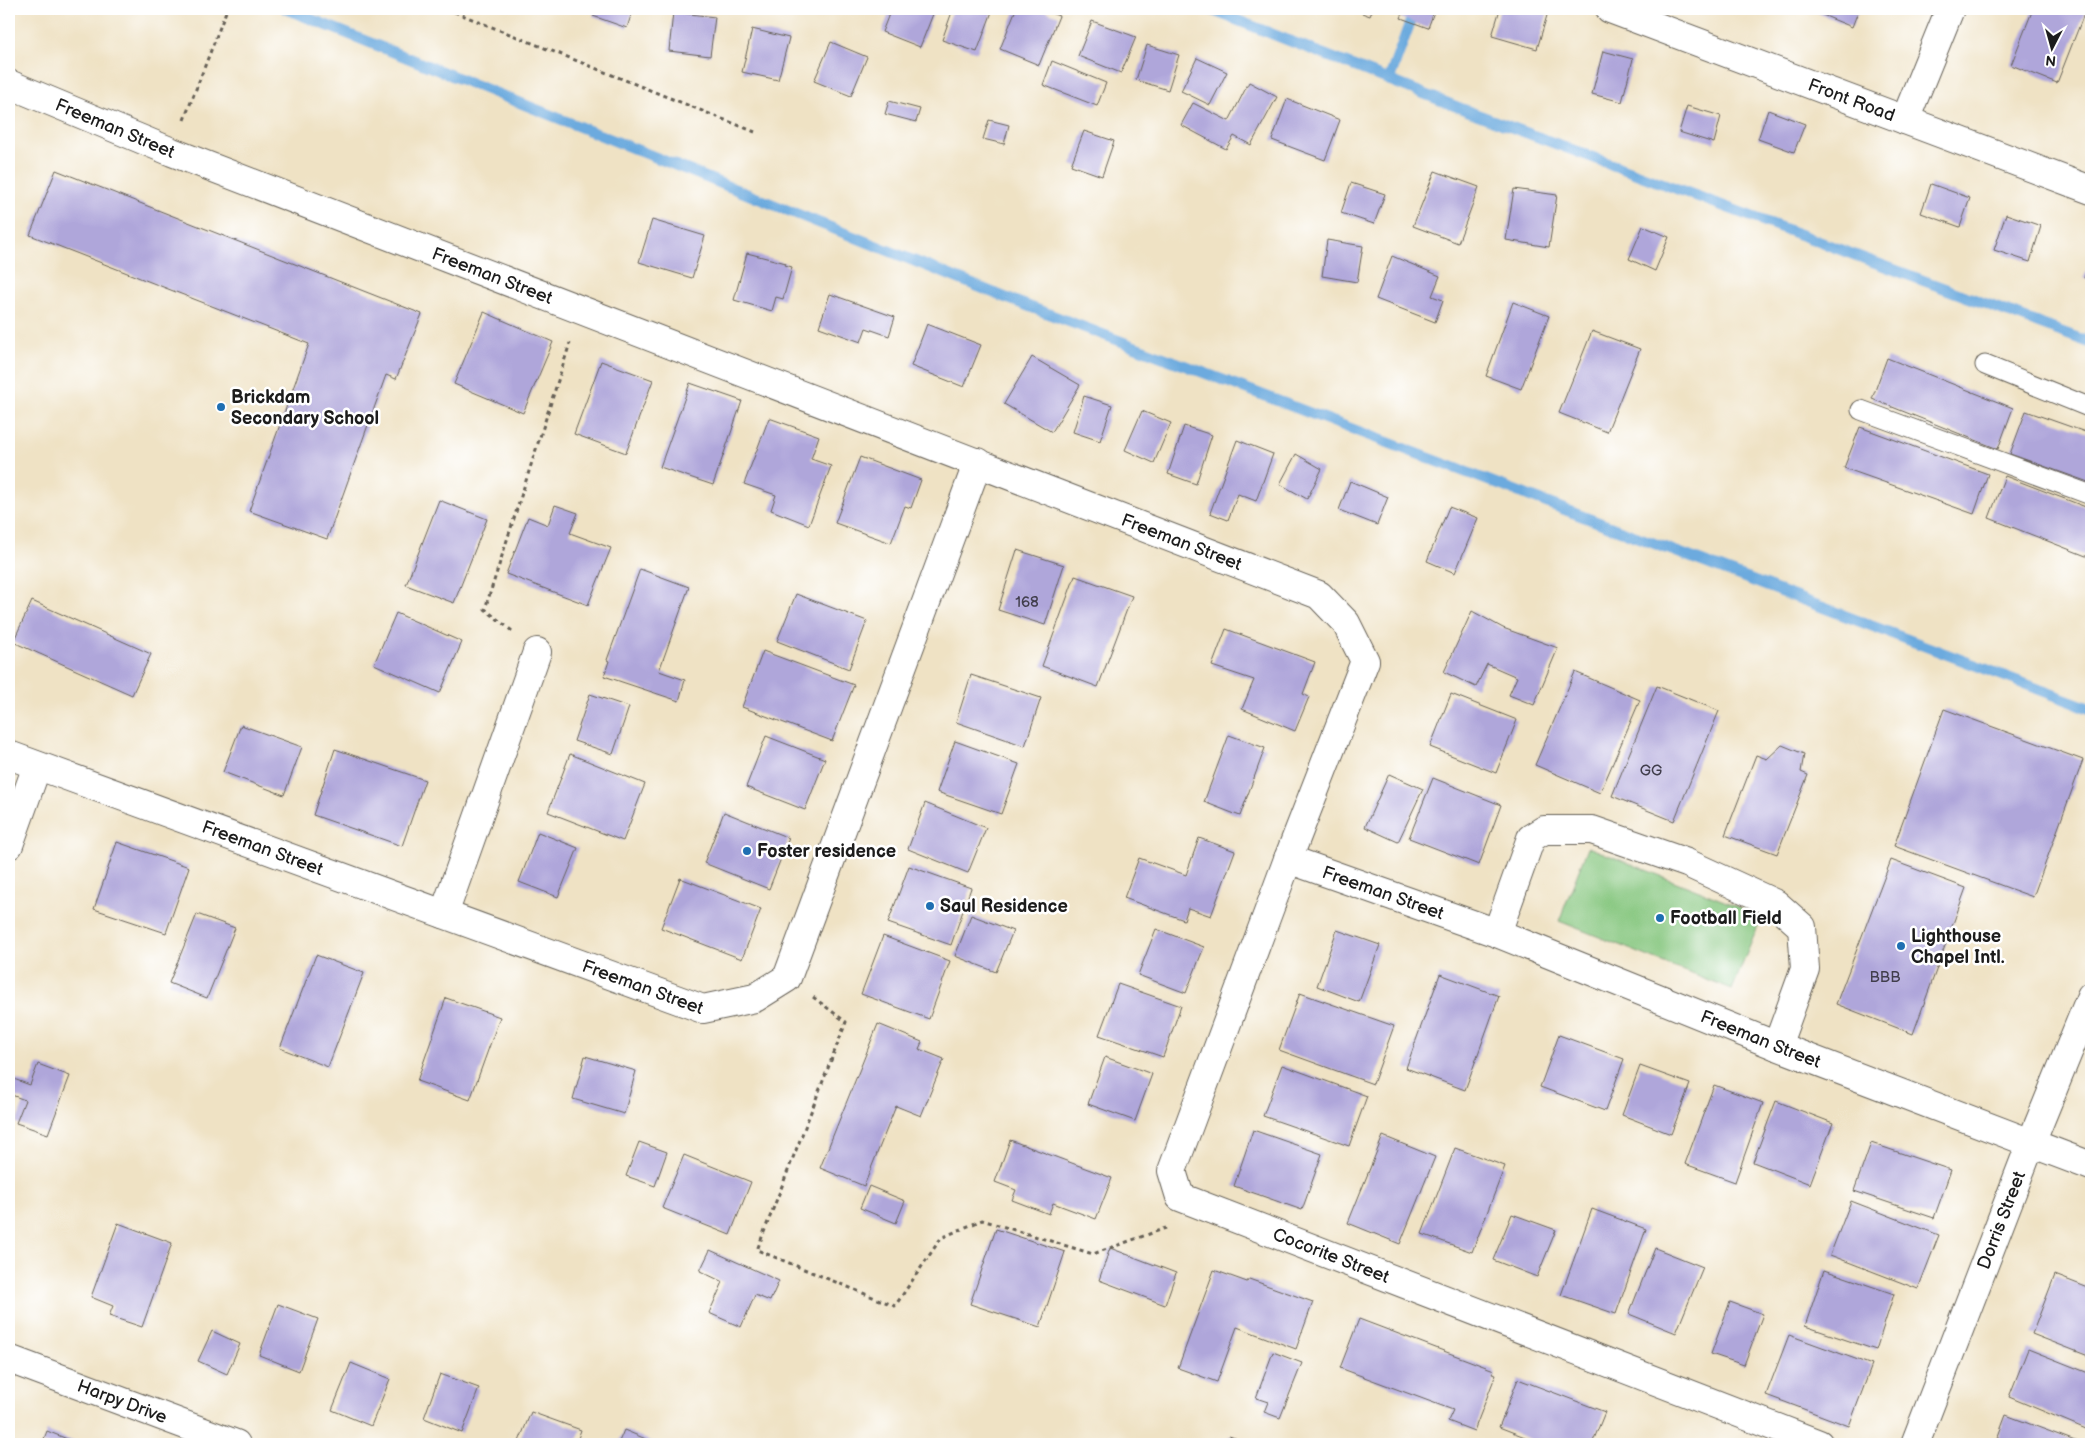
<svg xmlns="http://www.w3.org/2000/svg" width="2100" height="1453" viewBox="0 0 2100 1453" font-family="'Balsamiq Sans',sans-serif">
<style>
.green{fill:#85c67e;stroke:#50714d}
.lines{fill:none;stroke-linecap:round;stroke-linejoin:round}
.stream{stroke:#6caade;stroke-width:11}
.building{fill:#afa6da}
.lane-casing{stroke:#666157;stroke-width:21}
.street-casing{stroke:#666157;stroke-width:30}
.secondary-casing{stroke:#666157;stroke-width:30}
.path{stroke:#666157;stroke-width:3;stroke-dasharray:4 4;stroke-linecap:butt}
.lane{stroke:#fff;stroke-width:19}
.street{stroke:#fff;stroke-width:28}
.secondary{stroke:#fff;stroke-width:28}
.poi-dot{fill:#1f6fb2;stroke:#fff;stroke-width:2}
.labels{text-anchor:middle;stroke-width:5;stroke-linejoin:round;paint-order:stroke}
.number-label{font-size:15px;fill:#413e4c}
.street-label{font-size:18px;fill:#1c1c1c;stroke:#fff}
.poi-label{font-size:18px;font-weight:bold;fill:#1c1c1c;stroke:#fff;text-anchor:start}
</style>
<rect width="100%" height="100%" fill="#fff"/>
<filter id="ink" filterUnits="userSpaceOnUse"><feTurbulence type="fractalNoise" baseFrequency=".02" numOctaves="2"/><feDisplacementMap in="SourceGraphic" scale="10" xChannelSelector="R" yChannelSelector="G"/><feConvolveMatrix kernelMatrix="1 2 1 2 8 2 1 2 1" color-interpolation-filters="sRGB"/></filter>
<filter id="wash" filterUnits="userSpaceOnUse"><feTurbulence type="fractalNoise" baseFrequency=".0096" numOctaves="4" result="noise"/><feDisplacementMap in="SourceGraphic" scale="20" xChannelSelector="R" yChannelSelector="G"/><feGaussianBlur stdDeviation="1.12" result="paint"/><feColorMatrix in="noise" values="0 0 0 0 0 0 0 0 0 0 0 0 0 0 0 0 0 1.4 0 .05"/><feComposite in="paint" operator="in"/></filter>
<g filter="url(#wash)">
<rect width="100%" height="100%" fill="#efe2c4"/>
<path class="green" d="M 1588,847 L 1762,916 L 1732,990 L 1559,921 Z"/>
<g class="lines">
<g class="stream">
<path d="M 286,9 L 1004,297 L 2091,709"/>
<path d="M 1209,9 L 1460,108 L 2091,343"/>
<path d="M 1389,80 L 1415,9"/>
</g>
</g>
<g id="blocks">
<g class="building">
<path d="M 596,9 L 633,9 L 627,28 L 593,16 Z"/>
<path d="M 891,9 L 935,9 L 920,47 L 882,32 Z"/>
<path d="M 953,9 L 993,9 L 977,52 L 942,40 Z"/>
<path d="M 1016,9 L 1040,9 L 1059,16 L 1039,65 L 1000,49 Z"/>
<path d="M 1351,9 L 1373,9 L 1370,16 Z"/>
<path d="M 1405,9 L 1435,9 L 1428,28 L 1401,18 Z"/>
<path d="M 1500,9 L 1537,9 L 1548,12 L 1537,49 L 1492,36 Z"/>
<path d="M 1808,9 L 1859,9 L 1852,27 Z"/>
<path d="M 2033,9 L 2086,9 L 2057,83 L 2011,65 Z"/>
<path d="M 673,12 L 715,17 L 710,56 L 669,51 Z"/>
<path d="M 1092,21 L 1136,37 L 1121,73 L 1078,56 Z"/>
<path d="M 752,29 L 789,38 L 778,80 L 742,72 Z"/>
<path d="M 831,42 L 867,57 L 851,96 L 814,81 Z"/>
<path d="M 1147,45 L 1179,55 L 1168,90 L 1136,80 Z"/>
<path d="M 1603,51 L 1633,59 L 1622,102 L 1592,94 Z"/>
<path d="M 1197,58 L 1227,72 L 1210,105 L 1181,91 Z"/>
<path d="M 1052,61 L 1106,83 L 1097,106 L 1043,85 Z"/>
<path d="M 1249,82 L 1277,97 L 1251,145 L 1234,136 L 1226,149 L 1181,125 L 1193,103 L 1229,121 Z"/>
<path d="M 1287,99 L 1340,120 L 1325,160 L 1272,140 Z"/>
<path d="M 889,101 L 920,109 L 916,122 L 885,114 Z"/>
<path d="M 1687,106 L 1721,116 L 1714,143 L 1679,132 Z"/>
<path d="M 1768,110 L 1805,124 L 1794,152 L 1758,139 Z"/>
<path d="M 989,120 L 1009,125 L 1004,144 L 983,139 Z"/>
<path d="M 1084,131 L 1114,141 L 1102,176 L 1071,165 Z"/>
<path d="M 56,170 L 422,314 L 396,379 L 386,375 L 327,539 L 249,511 L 309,344 L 30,235 Z"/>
<path d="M 1435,171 L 1479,187 L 1458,243 L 1413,226 Z"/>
<path d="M 1351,183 L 1385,194 L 1374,224 L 1341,213 Z"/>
<path d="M 1931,184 L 1970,198 L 1960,227 L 1921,213 Z"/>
<path d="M 1514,189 L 1557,195 L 1549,247 L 1506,240 Z"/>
<path d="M 2006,214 L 2041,226 L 2030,262 L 1994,250 Z"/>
<path d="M 652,220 L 705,236 L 692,278 L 639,262 Z"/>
<path d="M 1643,226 L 1669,237 L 1655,271 L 1629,259 Z"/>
<path d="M 1327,240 L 1363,246 L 1357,282 L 1322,276 Z"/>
<path d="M 747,253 L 786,263 L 785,265 L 792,267 L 783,299 L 776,297 L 772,311 L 734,300 Z"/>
<path d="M 1392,256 L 1440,276 L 1432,296 L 1443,300 L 1435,322 L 1376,299 Z"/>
<path d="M 2091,258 L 2091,281 L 2084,278 Z"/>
<path d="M 830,294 L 895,317 L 889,336 L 866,328 L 861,342 L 819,327 Z"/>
<path d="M 1513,302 L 1549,316 L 1521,389 L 1486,376 Z"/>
<path d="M 484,312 L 553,342 L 523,413 L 454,384 Z"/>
<path d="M 927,324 L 981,345 L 964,387 L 911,366 Z"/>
<path d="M 1592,331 L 1640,349 L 1607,432 L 1559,413 Z"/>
<path d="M 1032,357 L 1080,385 L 1052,432 L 1004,404 Z"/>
<path d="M 1887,358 L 2013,408 L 1998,449 L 1872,399 Z"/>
<path d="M 601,361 L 653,380 L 626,453 L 574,434 Z"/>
<path d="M 690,383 L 742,401 L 713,485 L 660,467 Z"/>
<path d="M 1084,396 L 1112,405 L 1100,441 L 1073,432 Z"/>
<path d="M 1142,411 L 1171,423 L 1154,463 L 1125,450 Z"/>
<path d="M 2026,411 L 2091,434 L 2091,483 L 2010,454 Z"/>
<path d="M 769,418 L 819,436 L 811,459 L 831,466 L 809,525 L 771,510 L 776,495 L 744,484 Z"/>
<path d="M 1184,426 L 1212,435 L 1196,484 L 1168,474 Z"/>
<path d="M 1860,427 L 1988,474 L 1974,514 L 1844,468 Z"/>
<path d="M 1237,440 L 1273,454 L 1256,501 L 1238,494 L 1228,520 L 1210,513 Z"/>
<path d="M 1296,454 L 1322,469 L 1307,499 L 1280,484 Z"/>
<path d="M 860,457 L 921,480 L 911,508 L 905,506 L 891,543 L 835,523 Z"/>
<path d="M 2005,476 L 2091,509 L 2091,558 L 1989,518 Z"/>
<path d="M 1350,481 L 1388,497 L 1377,525 L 1339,510 Z"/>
<path d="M 439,500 L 487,519 L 454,603 L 406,585 Z"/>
<path d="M 555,505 L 578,513 L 570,533 L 611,548 L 588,605 L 506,574 L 528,517 L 548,525 Z"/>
<path d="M 1449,507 L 1478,518 L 1455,573 L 1427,561 Z"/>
<path d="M 1017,550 L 1064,565 L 1045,625 L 998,610 Z"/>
<path d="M 640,569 L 689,587 L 659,671 L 685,680 L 679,701 L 604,676 L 609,661 L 607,660 Z"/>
<path d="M 1075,576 L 1132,596 L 1098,687 L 1042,666 Z"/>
<path d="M 796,594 L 867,621 L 849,669 L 777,641 Z"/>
<path d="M 32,601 L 151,654 L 132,695 L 13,642 Z"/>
<path d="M 1472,611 L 1503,628 L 1558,648 L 1534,705 L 1509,695 L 1517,677 L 1487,664 L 1476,687 L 1444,672 Z"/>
<path d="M 396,613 L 462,642 L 440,693 L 374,664 Z"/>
<path d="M 1226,629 L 1315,662 L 1303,694 L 1309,697 L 1295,731 L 1242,709 L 1254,680 L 1212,666 Z"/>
<path d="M 763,651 L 854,685 L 832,741 L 742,707 Z"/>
<path d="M 1575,672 L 1640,700 L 1600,793 L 1535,765 Z"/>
<path d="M 971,675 L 1041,698 L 1025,746 L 956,722 Z"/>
<path d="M 1657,686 L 1719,711 L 1674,821 L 1612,796 Z"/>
<path d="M 590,694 L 629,707 L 613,754 L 574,741 Z"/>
<path d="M 1451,694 L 1517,720 L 1496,773 L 1430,747 Z"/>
<path d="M 1944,709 L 2083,760 L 2033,897 L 1894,846 Z"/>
<path d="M 241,725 L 302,747 L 284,795 L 223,772 Z"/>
<path d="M 1229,735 L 1265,748 L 1240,816 L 1204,802 Z"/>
<path d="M 766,736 L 825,759 L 805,810 L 746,787 Z"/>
<path d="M 955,741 L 1019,764 L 1001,814 L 937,792 Z"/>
<path d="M 1782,745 L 1804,754 L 1801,772 L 1808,775 L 1777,854 L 1725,835 L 1756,755 L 1767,759 Z"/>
<path d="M 335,749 L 425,780 L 402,846 L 313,815 Z"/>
<path d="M 570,754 L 645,784 L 623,841 L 548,812 Z"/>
<path d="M 1389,774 L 1423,789 L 1398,842 L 1365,827 Z"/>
<path d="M 1433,778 L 1501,805 L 1479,865 L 1409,838 Z"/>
<path d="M 925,803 L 986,828 L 968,873 L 908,849 Z"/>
<path d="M 724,812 L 789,838 L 769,889 L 704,863 Z"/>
<path d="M 538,832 L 578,848 L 558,897 L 519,882 Z"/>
<path d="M 1199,838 L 1235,851 L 1211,916 L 1188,908 L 1184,920 L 1124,898 L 1139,858 L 1186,875 Z"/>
<path d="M 117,842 L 189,867 L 166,933 L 94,909 Z"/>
<path d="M 1891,860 L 1966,888 L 1913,1034 L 1836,1004 Z"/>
<path d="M 909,866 L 971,888 L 951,945 L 888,923 Z"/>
<path d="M 680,878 L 761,909 L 742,959 L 661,928 Z"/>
<path d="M 197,914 L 235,928 L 207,998 L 169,983 Z"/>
<path d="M 971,915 L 1013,931 L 996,972 L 955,956 Z"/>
<path d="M 1156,929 L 1204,947 L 1186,993 L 1138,975 Z"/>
<path d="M 1337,930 L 1380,945 L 1359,1002 L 1317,986 Z"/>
<path d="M 883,936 L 950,961 L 929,1019 L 861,994 Z"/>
<path d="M 316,955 L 364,973 L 328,1067 L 280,1048 Z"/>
<path d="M 1440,974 L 1499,996 L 1465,1090 L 1406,1068 Z"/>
<path d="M 1118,984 L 1181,1006 L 1163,1057 L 1099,1035 Z"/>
<path d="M 1300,993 L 1394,1026 L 1373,1084 L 1279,1050 Z"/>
<path d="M 446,998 L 500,1017 L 470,1100 L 417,1081 Z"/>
<path d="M 878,1024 L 922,1042 L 919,1049 L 944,1059 L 921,1116 L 896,1106 L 864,1186 L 820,1168 Z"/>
<path d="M 1559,1035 L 1624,1059 L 1605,1111 L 1540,1087 Z"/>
<path d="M 585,1056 L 636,1071 L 624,1114 L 573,1099 Z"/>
<path d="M 1105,1057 L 1152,1074 L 1135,1121 L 1088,1104 Z"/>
<path d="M 38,1064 L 70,1076 L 48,1134 L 16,1123 L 25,1100 L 9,1094 L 11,1078 L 30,1085 Z"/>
<path d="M 1282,1065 L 1367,1096 L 1349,1146 L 1263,1116 Z"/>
<path d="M 1640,1066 L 1690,1084 L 1671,1134 L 1622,1115 Z"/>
<path d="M 1714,1085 L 1763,1103 L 1735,1182 L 1685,1164 Z"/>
<path d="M 1776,1101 L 1833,1123 L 1810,1184 L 1753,1162 Z"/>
<path d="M 1253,1130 L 1322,1154 L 1302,1210 L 1234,1186 Z"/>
<path d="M 1383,1136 L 1435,1157 L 1400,1244 L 1348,1223 Z"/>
<path d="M 1010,1140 L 1112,1178 L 1096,1219 L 1053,1203 L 1049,1214 L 1012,1200 L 1016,1190 L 995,1182 Z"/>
<path d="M 639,1142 L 667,1152 L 655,1186 L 626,1176 Z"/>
<path d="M 1871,1143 L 1951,1170 L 1934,1218 L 1854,1191 Z"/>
<path d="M 1455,1148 L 1505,1166 L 1472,1252 L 1422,1234 Z"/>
<path d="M 684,1155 L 751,1182 L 730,1235 L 662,1208 Z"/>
<path d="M 869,1186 L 905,1201 L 896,1223 L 860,1208 Z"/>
<path d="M 1851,1201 L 1939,1235 L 1918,1289 L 1830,1255 Z"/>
<path d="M 1592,1209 L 1646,1229 L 1616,1314 L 1561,1295 Z"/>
<path d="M 1512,1214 L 1556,1230 L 1537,1277 L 1493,1260 Z"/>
<path d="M 118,1223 L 172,1243 L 142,1327 L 109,1316 L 113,1306 L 91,1297 Z"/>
<path d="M 996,1229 L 1065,1252 L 1040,1327 L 970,1304 Z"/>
<path d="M 1110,1248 L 1176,1273 L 1165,1305 L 1099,1280 Z"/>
<path d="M 1655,1248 L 1703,1267 L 1676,1333 L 1629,1314 Z"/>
<path d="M 710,1250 L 779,1281 L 770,1301 L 755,1295 L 741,1327 L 709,1313 L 723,1282 L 700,1271 Z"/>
<path d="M 1214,1270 L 1247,1282 L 1249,1279 L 1313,1302 L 1296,1349 L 1237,1327 L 1217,1382 L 1178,1368 Z"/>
<path d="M 1824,1270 L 1894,1294 L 1876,1350 L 1805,1326 Z"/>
<path d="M 2055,1275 L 2091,1289 L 2091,1357 L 2032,1334 Z"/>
<path d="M 1730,1302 L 1763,1314 L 1744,1365 L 1711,1354 Z"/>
<path d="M 278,1304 L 318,1319 L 299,1371 L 259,1355 Z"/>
<path d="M 1359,1319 L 1494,1370 L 1492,1373 L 1496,1374 L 1474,1431 L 1448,1421 L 1453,1410 L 1340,1368 Z"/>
<path d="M 212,1331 L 240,1344 L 227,1374 L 198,1361 Z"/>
<path d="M 1789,1335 L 1872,1365 L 1849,1426 L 1766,1395 Z"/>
<path d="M 2028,1349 L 2091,1374 L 2091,1416 L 2086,1429 L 2009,1397 Z"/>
<path d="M 1273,1352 L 1302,1363 L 1280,1418 L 1264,1412 L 1268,1402 L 1256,1398 Z"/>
<path d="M 351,1363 L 390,1379 L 371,1426 L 332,1410 Z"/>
<path d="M 440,1374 L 479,1388 L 462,1433 L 424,1418 Z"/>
<path d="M 1518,1379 L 1605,1412 L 1592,1444 L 1543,1444 L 1499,1427 Z"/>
<path d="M 531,1412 L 581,1430 L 576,1444 L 518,1444 Z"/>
<path d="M 2006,1415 L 2083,1444 L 1995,1444 Z"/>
<path d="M 624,1430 L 658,1444 L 618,1444 Z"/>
<path d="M 47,1431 L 80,1444 L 42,1444 Z"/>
<path d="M 1229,1436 L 1253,1444 L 1226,1444 Z"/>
</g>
</g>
</g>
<g filter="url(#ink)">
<use href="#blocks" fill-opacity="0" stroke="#666157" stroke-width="1"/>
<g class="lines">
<g class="lane-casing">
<g id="lane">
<path d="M 1985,365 L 2091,408"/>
<path d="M 1861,410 L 2091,495"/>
</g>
</g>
<g class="street-casing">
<g id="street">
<path id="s1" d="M 9,84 L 172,152 L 1319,595 L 1346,623 L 1365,661 L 1288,859 L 1497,933 L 1777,1046 L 2091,1166"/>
<path d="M 1905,120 L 1950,9"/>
<path id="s2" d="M 9,755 L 703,1009 L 755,998 L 787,978 L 978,462"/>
<path d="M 9,845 L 37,766"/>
<path id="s3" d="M 1288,859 L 1172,1171 L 1180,1197 L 1819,1444"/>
<path d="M 444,914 L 537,652"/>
<path d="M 1497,933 L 1531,838 L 1544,830 L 1592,830 L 1687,863 L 1776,904 L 1802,927 L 1805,969 L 1777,1046"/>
<path id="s4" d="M 9,1359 L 236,1444"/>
<path id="s5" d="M 1915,1444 L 2031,1143 L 2091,996"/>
</g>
</g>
<g class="secondary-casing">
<g id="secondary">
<path id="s6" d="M 1610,9 L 2091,190"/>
</g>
</g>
<g class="path">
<path d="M 447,9 L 755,132"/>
<path d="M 184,120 L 227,9"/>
<path d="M 512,631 L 485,609 L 570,343"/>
<path d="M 813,997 L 846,1022 L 757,1250 L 895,1306 L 941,1238 L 982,1220 L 1093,1254 L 1166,1228"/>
</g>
<use href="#lane" class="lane"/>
<use href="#street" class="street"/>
<use href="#secondary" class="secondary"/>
</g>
</g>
<g class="poi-dot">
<circle cx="221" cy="407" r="5"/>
<circle cx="747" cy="851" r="5"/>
<circle cx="930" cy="906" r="5"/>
<circle cx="1660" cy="918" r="5"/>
<circle cx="1901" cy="946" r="5"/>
</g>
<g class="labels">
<g class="number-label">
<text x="1027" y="607">168</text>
<text x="1651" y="775">GG</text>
<text x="1885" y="982">BBB</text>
</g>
<g class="street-label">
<text dy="6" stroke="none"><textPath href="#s6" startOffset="258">Front Road</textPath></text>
<text dy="6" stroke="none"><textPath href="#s1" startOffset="115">Freeman Street</textPath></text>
<text dy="6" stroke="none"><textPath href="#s1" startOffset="520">Freeman Street</textPath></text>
<text dy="6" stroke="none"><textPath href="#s1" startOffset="1259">Freeman Street</textPath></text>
<text dy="6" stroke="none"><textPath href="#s2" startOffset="270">Freeman Street</textPath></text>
<text dy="6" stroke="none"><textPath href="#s1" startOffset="1801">Freeman Street</textPath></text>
<text dy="6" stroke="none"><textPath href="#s2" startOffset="675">Freeman Street</textPath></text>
<text dy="6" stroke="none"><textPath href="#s1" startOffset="2206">Freeman Street</textPath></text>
<text dy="6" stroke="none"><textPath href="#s5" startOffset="240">Dorris Street</textPath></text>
<text dy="6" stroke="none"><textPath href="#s3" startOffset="522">Cocorite Street</textPath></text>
<text dy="6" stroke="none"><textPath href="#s4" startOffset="121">Harpy Drive</textPath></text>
</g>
<g class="poi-label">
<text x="231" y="403">Brickdam<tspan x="231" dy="21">Secondary School</tspan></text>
<text x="757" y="857">Foster residence</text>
<text x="940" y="912">Saul Residence</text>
<text x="1670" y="924">Football Field</text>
<text x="1911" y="942">Lighthouse<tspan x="1911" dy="21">Chapel Intl.</tspan></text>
</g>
</g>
<rect width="2100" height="1453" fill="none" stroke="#fff" stroke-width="30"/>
<g transform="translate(2052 48) rotate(186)" stroke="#ffffff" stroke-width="4" paint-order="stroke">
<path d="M0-4L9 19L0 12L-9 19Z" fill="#1c1c1c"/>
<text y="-8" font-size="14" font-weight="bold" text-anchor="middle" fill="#1c1c1c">N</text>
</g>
</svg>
